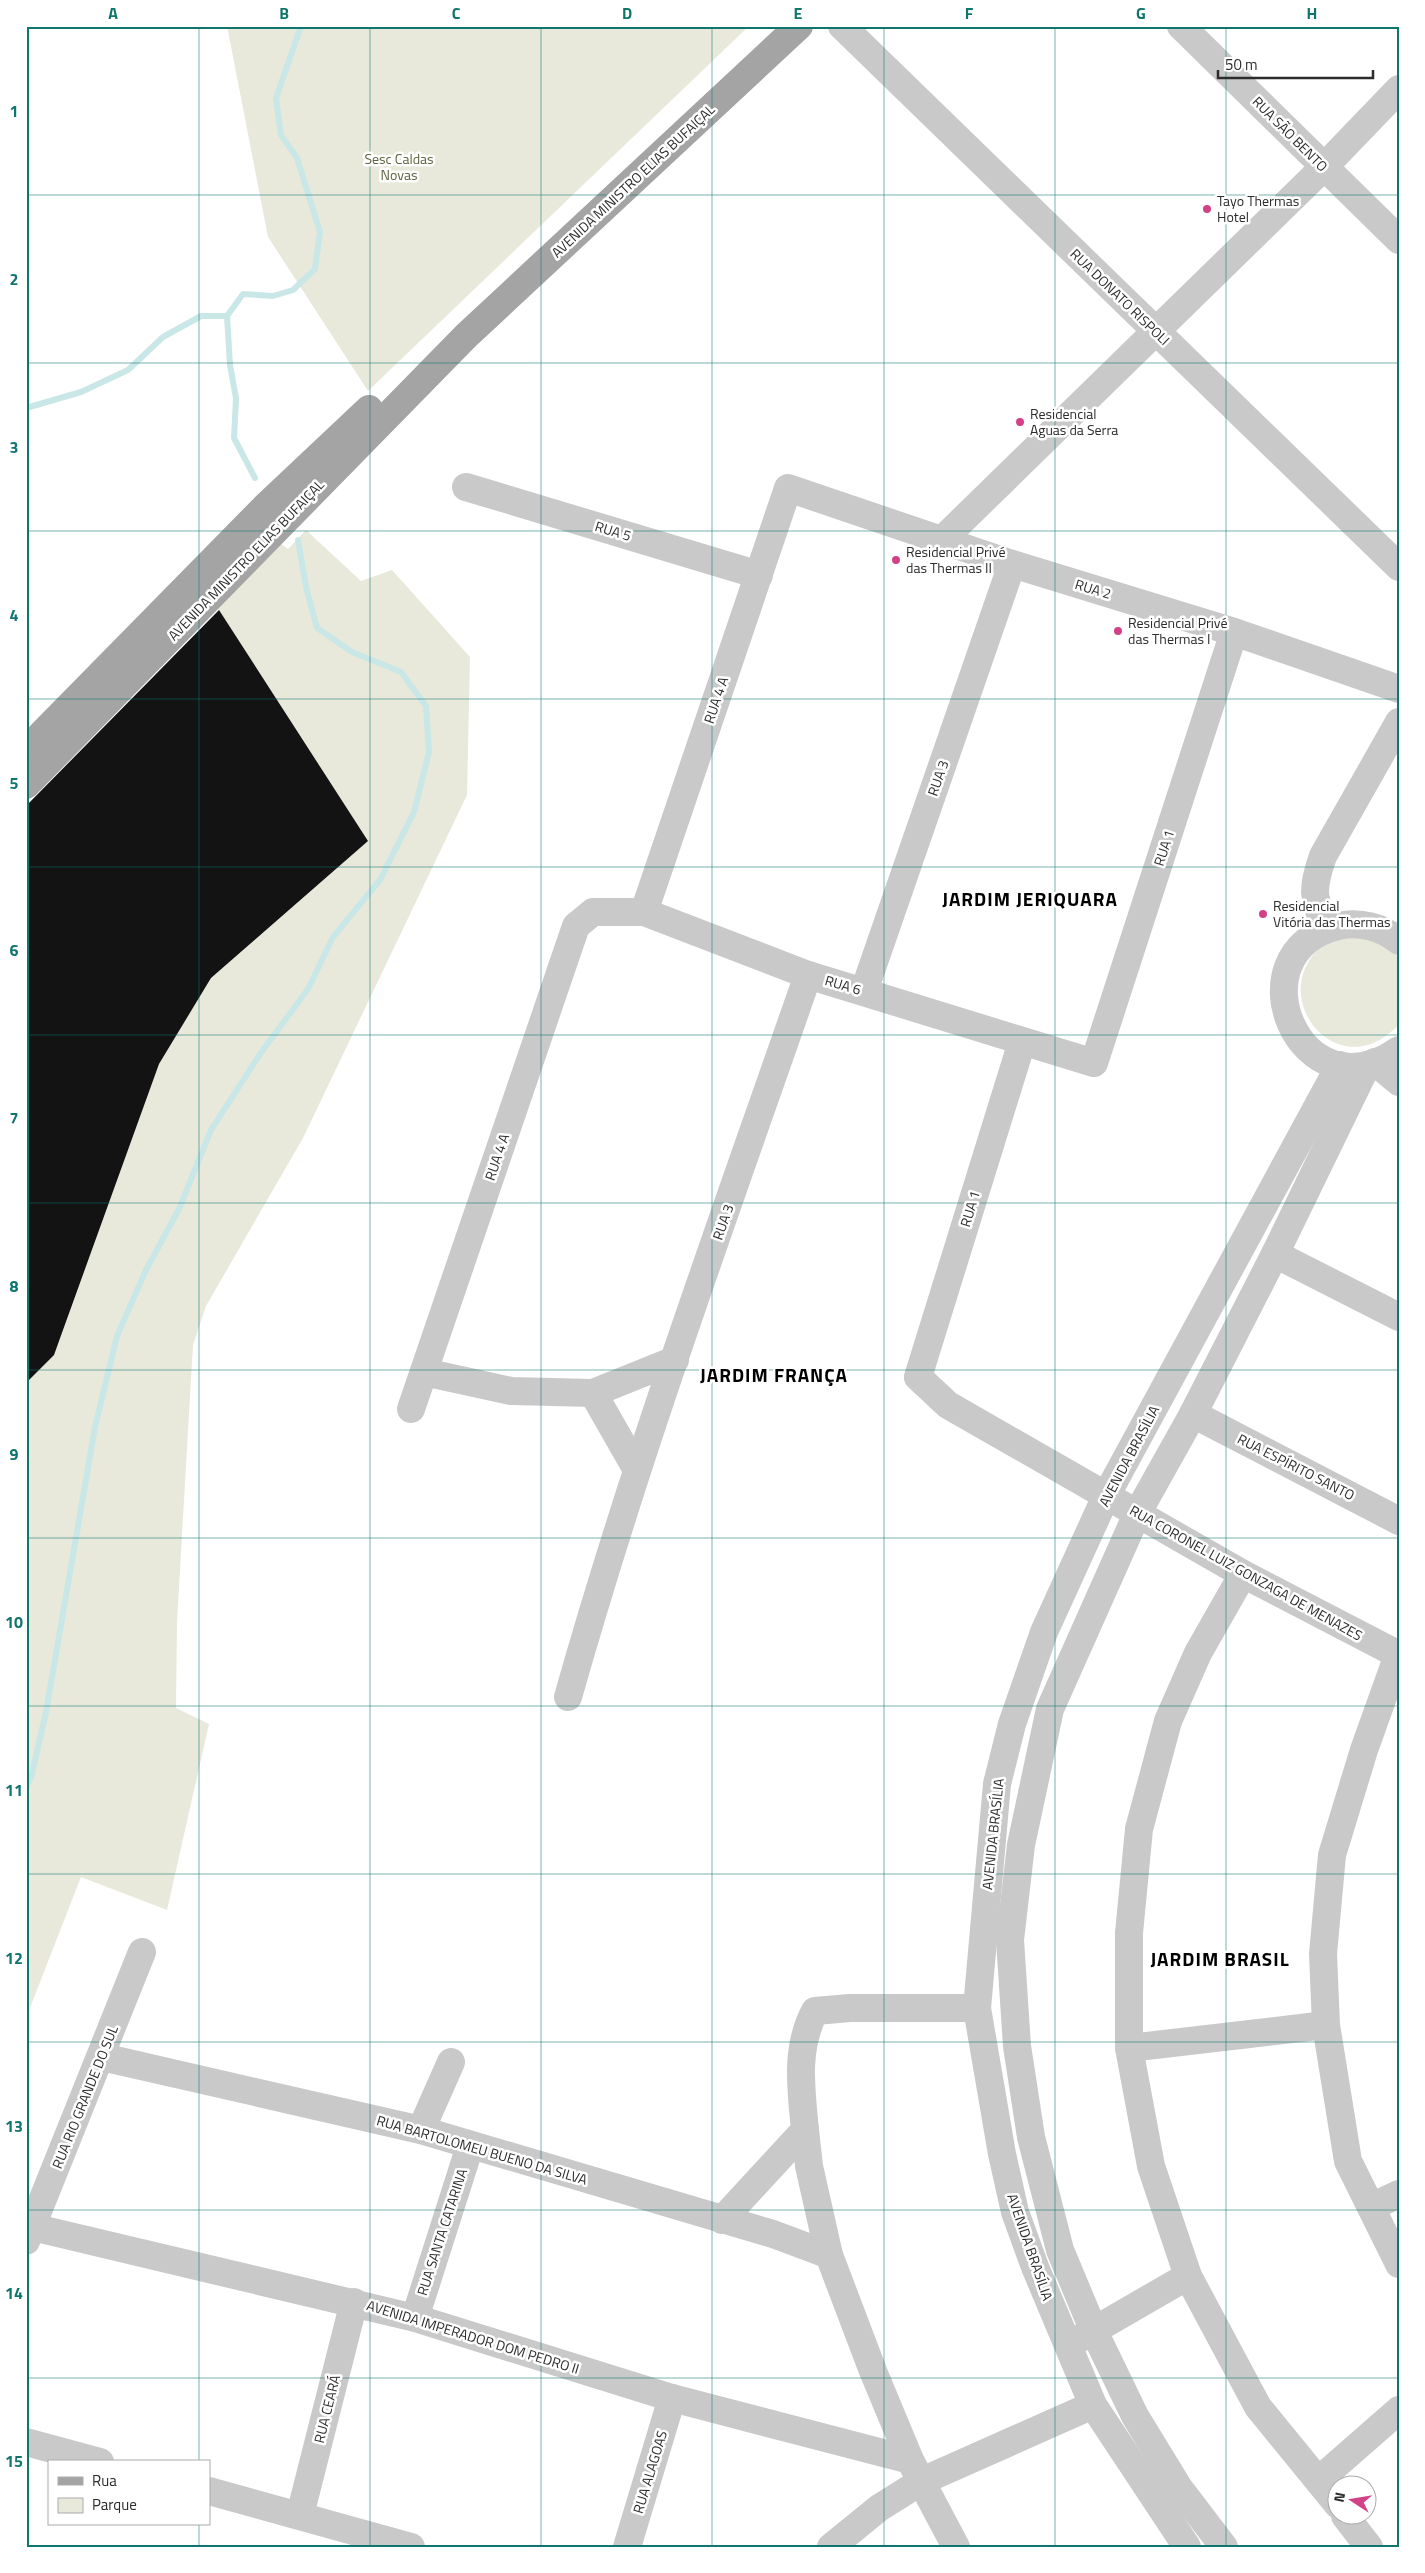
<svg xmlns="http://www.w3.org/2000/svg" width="1425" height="2573" viewBox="0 0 1425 2573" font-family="'Titillium Web',sans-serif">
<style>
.green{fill:#e8e9db}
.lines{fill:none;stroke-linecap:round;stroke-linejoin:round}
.stream{stroke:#c9e7e6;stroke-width:6}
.building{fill:#131313}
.minor{stroke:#c9c9c9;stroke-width:28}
.major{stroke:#a4a4a4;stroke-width:28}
.grid{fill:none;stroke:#0f766e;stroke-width:1;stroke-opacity:0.55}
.poi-dot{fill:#d24085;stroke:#fff;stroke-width:2}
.labels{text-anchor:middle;stroke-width:5;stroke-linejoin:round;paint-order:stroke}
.street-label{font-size:14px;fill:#2c2c2c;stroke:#fff}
.park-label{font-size:14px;fill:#5e633f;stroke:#fff}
.poi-label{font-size:14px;fill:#2c2c2c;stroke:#fff;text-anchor:start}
.district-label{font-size:19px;font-weight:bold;letter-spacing:1px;fill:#000;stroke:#fff}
.neatline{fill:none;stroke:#0f766e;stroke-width:2}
.grid-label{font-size:16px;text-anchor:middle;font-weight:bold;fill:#0f766e}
</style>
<rect width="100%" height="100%" fill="#fff"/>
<g class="green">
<path d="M 227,26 L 749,26 L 368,391 L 268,237 Z"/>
<path d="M 306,530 L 361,581 L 392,570 L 470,657 L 467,795 L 303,1138 L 206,1306 L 193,1345 L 177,1622 L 176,1708 L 209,1724 L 167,1910 L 81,1877 L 26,2018 L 26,1379 L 59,1342 L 159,1064 L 211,978 L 368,841 L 218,609 L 280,543 L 288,549 Z"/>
<path d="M 1350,935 L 1385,944 L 1399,957 L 1399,1025 C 1390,1033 1382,1040 1371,1044 C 1327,1059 1289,1011 1304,971 C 1307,964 1312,954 1319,949 C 1328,943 1341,940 1350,935 Z"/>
</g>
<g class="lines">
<g class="stream">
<path d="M 26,408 L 81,392 L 128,370 L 163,337 L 201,316 L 227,316"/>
<path d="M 255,478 L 234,438 L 236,398 L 230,365 L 227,316 L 243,294 L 273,296 L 293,290 L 315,269 L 320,232 L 297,158 L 281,135 L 276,98 L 301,26"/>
<path d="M 26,1786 L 31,1778 L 46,1712 L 95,1427 L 117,1336 L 146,1270 L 179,1209 L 211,1130 L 260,1054 L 308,989 L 333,937 L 380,880 L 414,812 L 429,752 L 426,706 L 401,672 L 352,652 L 317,628 L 306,587 L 298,540"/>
</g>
</g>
<path class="building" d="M 219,610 L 368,841 L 211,978 L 159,1064 L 54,1355 L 26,1383 L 26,806 Z"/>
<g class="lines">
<g class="minor">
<path d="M 842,26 L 1399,567"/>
<path d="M 1181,26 L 1399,240"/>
<path d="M 466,487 L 759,575"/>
<path d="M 941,541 L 1324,167 L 1399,89"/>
<path d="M 644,912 L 788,488 L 1012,564 L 1234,632 L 1399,689"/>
<path d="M 1326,929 C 1313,897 1311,890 1323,856 L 1399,722"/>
<path d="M 1399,941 C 1382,927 1360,921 1338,926 C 1230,953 1301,1120 1399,1050"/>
<path d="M 864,991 L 1012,564"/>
<path d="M 1022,1042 L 918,1377 L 948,1405 L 1243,1574 L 1399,1655"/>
<path d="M 1375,1062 L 1399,1082"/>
<path d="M 1275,1254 L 1399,1317"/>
<path d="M 424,1372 L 511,1391 L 593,1393 L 675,1360"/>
<path d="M 593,1393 L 637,1470"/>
<path d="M 411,1409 L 576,926 L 593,912 L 644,912 L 808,975 L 1094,1063 L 1234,632"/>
<path d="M 1193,1414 L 1399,1521"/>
<path d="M 1243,1574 L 1198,1653 L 1168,1721 L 1139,1829 L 1129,1933 L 1129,2048 L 1151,2166 L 1188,2276 L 1258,2407 L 1338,2505"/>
<path d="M 1398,1655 L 1364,1750 L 1332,1855 L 1323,1954 L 1326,2025 L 1348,2161 L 1399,2264"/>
<path d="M 568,1697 C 637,1453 725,1214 808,975"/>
<path d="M 1129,2048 L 1326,2025"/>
<path d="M 102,2057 L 421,2130 L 773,2234 L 829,2255"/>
<path d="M 421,2130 L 451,2062"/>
<path d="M 805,2130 L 809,2166 L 829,2255 L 873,2371 L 910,2460 L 956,2547"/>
<path d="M 1371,2207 L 1399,2194"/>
<path d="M 722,2220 L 805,2130 C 801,2089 795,2048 815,2011 L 850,2008 L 977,2008"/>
<path d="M 32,2227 L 415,2318 L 672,2398 L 910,2460"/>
<path d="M 26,2241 L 142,1952"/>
<path d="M 415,2318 L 470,2146"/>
<path d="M 1079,2339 L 1188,2276"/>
<path d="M 26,2442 L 100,2462"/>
<path d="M 1319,2480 L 1399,2410"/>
<path d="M 209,2491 L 411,2547"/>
<path d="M 300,2515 L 354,2302"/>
<path d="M 1345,2516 L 1369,2547"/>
<path d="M 627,2547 L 672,2398"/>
<path d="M 831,2547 L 879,2508 L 922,2481 L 1093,2405"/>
<path d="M 1187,2547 L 1093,2405 L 1035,2267 L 1015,2212 L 1002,2154 L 977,2008 L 997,1784 L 1012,1724 L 1044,1632 L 1106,1496 L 1340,1065"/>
<path d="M 1224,2547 L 1179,2488 L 1135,2416 L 1093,2329 L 1060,2250 L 1031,2137 L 1017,2046 L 1010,1940 L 1021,1845 L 1050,1709 L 1137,1514 L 1193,1414 L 1275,1254 L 1367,1065"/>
</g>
<g class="major">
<path d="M 26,750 L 265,507 L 369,409"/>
<path d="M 26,785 L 466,336 L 799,26"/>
</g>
</g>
<path class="grid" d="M 199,26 L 199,2462M 370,26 L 370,2547M 541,26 L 541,2547M 712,26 L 712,2547M 884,26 L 884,2547M 1055,26 L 1055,2547M 1226,26 L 1226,2547M 26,195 L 1399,195M 26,363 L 1399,363M 26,531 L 1399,531M 26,699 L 1399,699M 26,867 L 1399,867M 26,1035 L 1399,1035M 26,1203 L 1399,1203M 26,1370 L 1399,1370M 26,1538 L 1399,1538M 26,1706 L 1399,1706M 26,1874 L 1399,1874M 26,2042 L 1399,2042M 26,2210 L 1399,2210M 26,2378 L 1399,2378M 199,2524 L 199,2547"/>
<g class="poi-dot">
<circle cx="1207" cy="209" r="5"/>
<circle cx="1020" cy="422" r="5"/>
<circle cx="896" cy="560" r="5"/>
<circle cx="1118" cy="631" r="5"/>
<circle cx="1263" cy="914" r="5"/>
</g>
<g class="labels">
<g class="street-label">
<text transform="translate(1290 134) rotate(45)" y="5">RUA SÃO BENTO</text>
<text transform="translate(633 181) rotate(-43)" y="5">AVENIDA MINISTRO ELIAS BUFAIÇAL</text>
<text transform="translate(1120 297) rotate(44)" y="5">RUA DONATO RISPOLI</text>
<text transform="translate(613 531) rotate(17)" y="5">RUA 5</text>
<text transform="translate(246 560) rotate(-46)" y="5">AVENIDA MINISTRO ELIAS BUFAIÇAL</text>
<text transform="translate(1093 589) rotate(17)" y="5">RUA 2</text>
<text transform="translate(716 700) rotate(-71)" y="5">RUA 4 A</text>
<text transform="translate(938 778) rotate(-71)" y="5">RUA 3</text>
<text transform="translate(1164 848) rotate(-72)" y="5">RUA 1</text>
<text transform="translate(843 985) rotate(16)" y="5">RUA 6</text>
<text transform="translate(497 1157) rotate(-71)" y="5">RUA 4 A</text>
<text transform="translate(970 1209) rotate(-73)" y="5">RUA 1</text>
<text transform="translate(723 1222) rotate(-71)" y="5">RUA 3</text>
<text transform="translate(1129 1456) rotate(-62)" y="5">AVENIDA BRASÍLIA</text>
<text transform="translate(1296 1467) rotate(27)" y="5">RUA ESPÍRITO SANTO</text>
<text transform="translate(1246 1573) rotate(29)" y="5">RUA CORONEL LUIZ GONZAGA DE MENAZES</text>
<text transform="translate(993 1834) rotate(-84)" y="5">AVENIDA BRASÍLIA</text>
<text transform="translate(85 2097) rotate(-68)" y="5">RUA RIO GRANDE DO SUL</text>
<text transform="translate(482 2150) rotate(16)" y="5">RUA BARTOLOMEU BUENO DA SILVA</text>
<text transform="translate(442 2232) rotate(-72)" y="5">RUA SANTA CATARINA</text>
<text transform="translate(1030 2247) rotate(71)" y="5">AVENIDA BRASÍLIA</text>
<text transform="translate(473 2337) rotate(17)" y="5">AVENIDA IMPERADOR DOM PEDRO II</text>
<text transform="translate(327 2409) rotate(-76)" y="5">RUA CEARÁ</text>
<text transform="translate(650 2472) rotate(-73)" y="5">RUA ALAGOAS</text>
</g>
<g class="park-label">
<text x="399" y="164">Sesc Caldas<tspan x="399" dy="16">Novas</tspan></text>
</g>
<g class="poi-label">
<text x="1217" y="206">Tayo Thermas<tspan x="1217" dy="16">Hotel</tspan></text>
<text x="1030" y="419">Residencial<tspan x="1030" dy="16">Aguas da Serra</tspan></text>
<text x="906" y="557">Residencial Privé<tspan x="906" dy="16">das Thermas II</tspan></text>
<text x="1128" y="628">Residencial Privé<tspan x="1128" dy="16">das Thermas I</tspan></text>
<text x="1273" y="911">Residencial<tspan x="1273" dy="16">Vitória das Thermas</tspan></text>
</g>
<g class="district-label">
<text x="1030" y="906">JARDIM JERIQUARA</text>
<text x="774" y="1382">JARDIM FRANÇA</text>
<text x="1220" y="1966">JARDIM BRASIL</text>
</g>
</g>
<rect width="1425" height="2573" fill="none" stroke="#ffffff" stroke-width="55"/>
<rect x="48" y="2460" width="162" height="65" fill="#ffffff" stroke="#ababab"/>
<rect x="58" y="2477" width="25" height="8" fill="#a4a4a4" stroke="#ababab"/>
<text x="92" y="2486" font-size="15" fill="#2c2c2c">Rua</text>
<rect x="58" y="2498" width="25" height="15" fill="#e8e9db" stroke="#ababab"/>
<text x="92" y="2510" font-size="15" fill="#2c2c2c">Parque</text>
<g transform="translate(1352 2500) rotate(282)"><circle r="24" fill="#ffffff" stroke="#ababab"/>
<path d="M0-4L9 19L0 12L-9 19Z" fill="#d24085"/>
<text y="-8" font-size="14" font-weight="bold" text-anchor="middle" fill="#2c2c2c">N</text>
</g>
<path d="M1218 70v8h155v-8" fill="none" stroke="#2c2c2c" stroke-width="2.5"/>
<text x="1225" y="70" font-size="15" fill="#2c2c2c" stroke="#ffffff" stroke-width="4" paint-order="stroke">50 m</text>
<rect x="28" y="28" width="1370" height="2518" class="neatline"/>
<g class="grid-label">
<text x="113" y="19">A</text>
<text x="284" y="19">B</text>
<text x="456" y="19">C</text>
<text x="627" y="19">D</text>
<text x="798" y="19">E</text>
<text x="969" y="19">F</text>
<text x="1141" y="19">G</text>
<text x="1312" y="19">H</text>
<text x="14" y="117">1</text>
<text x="14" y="285">2</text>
<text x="14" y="453">3</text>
<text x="14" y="621">4</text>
<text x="14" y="789">5</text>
<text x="14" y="956">6</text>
<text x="14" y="1124">7</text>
<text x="14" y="1292">8</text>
<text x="14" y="1460">9</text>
<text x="14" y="1628">10</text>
<text x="14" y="1796">11</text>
<text x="14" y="1964">12</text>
<text x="14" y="2132">13</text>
<text x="14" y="2299">14</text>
<text x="14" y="2467">15</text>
</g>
</svg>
